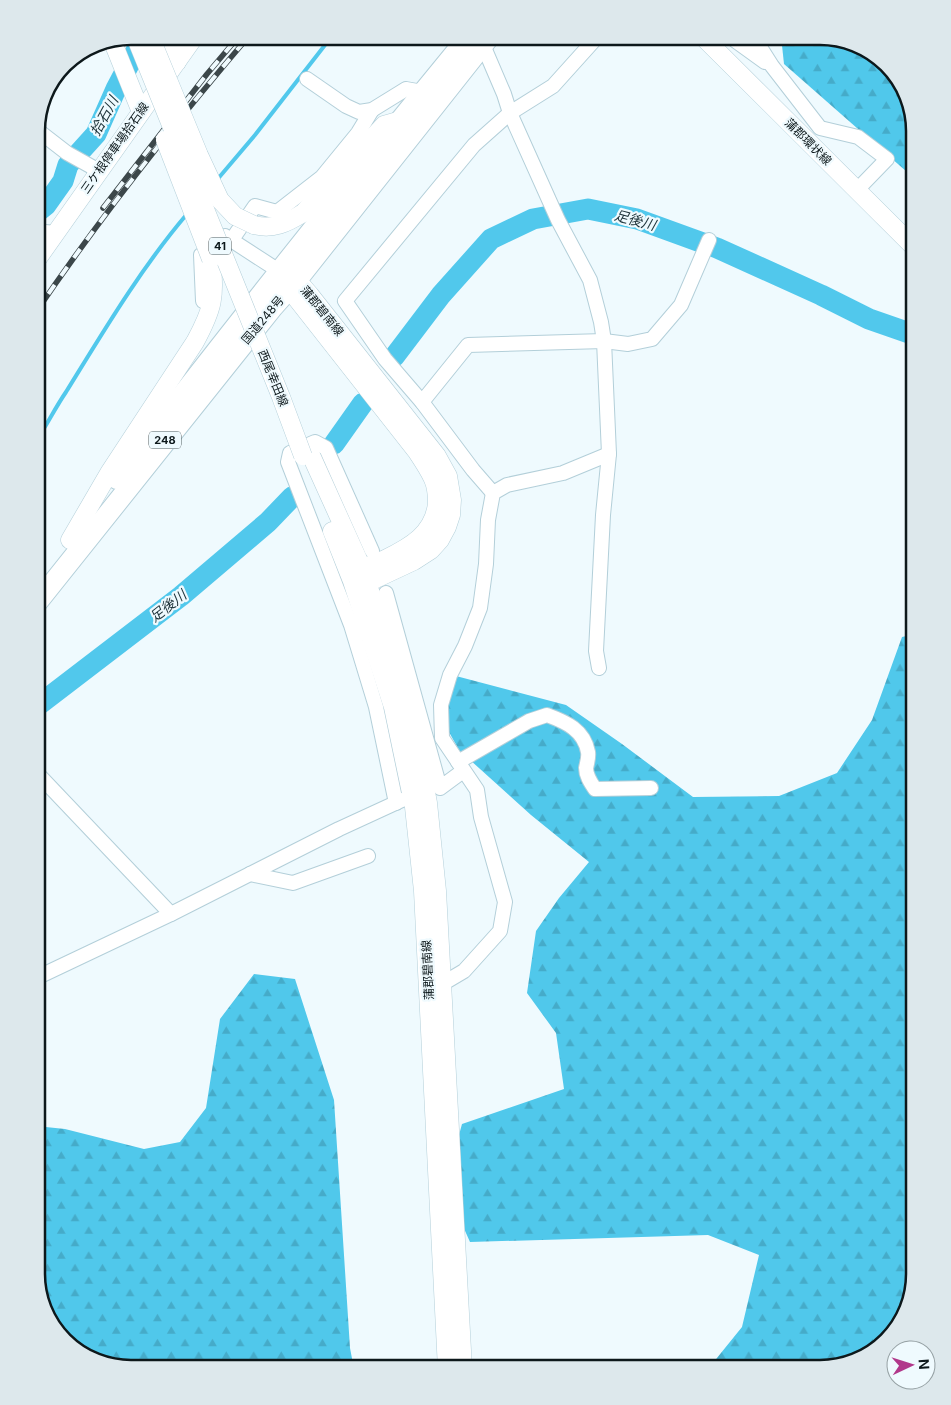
<svg xmlns="http://www.w3.org/2000/svg" width="951" height="1405" viewBox="0 0 951 1405" font-family="Inter,'Noto Sans JP',sans-serif">
<style>
.forest{fill:url(#forest-firs)}
.lines{fill:none;stroke-linecap:round;stroke-linejoin:round}
.stream{stroke:#51c8ec;stroke-width:4}
.river{stroke:#51c8ec;stroke-width:21}
.minor-casing{stroke:#b3cfd9;stroke-width:16}
.major-casing{stroke:#b3cfd9;stroke-width:19}
.highway-casing{stroke:#b3cfd9;stroke-width:22}
.minor{stroke:#fff;stroke-width:14}
.major{stroke:#fff;stroke-width:18}
.highway{stroke:#fff;stroke-width:20}
.rail-casing{stroke:#3c474a;stroke-width:5.5}
.rail{stroke:#effafe;stroke-width:4;stroke-dasharray:11;stroke-linecap:butt}
.major-bridge-casing{stroke:#b3cfd9;stroke-width:19;stroke-linecap:butt}
.major-bridge{stroke:#fff;stroke-width:18}
.labels{text-anchor:middle;stroke-width:4.5;stroke-linejoin:round;paint-order:stroke}
.shield{fill:#effafe;stroke:#515c5f;stroke-width:1}
.shield-label{font-size:11px;font-weight:bold;fill:#0d181b}
.street-label{font-size:12px;fill:#0d181b;stroke:#effafe}
.water-label{font-size:14px;font-style:italic;fill:#1b3037;stroke:#effafe}
.rim{fill:none;stroke:#0d181b;stroke-width:2.5}
</style>
<defs>
<pattern id="forest-firs" width="22" height="20" patternUnits="userSpaceOnUse" patternTransform="scale(1.25)"><rect width="22" height="20" fill="#50c8eb"/><path d="M5 1l3.5 6h-7zM16 11l3.5 6h-7z" fill="#45abc9"/></pattern>
</defs>
<rect width="100%" height="100%" fill="#effafe"/>
<g class="forest">
<path d="M 781,36 L 826,36 L 868,49 L 902,84 L 915,131 L 915,179 L 784,64 Z"/>
<path d="M 915,634 L 915,1274 L 902,1322 L 867,1356 L 820,1369 L 708,1369 L 742,1327 L 759,1255 L 708,1235 L 470,1242 L 445,1186 L 462,1124 L 564,1089 L 556,1033 L 527,993 L 536,931 L 559,898 L 589,862 L 531,815 L 459,750 L 440,716 L 456,676 L 566,705 L 622,744 L 693,797 L 779,796 L 837,773 L 872,720 L 902,637 Z"/>
<path d="M 254,974 L 295,979 L 334,1100 L 350,1348 L 354,1369 L 125,1369 L 83,1356 L 49,1321 L 36,1274 L 36,1126 L 65,1129 L 144,1149 L 180,1142 L 206,1108 L 220,1019 Z"/>
</g>
<g class="lines">
<g class="stream">
<path d="M 216,181 L 255,135 L 332,36"/>
<path d="M 36,441 C 47,425 55,408 66,392 C 103,332 141,268 187,214"/>
</g>
<g class="river">
<path d="M 36,213 L 46,205 L 63,181 L 68,165 L 96,134 L 116,89 L 144,36"/>
<path d="M 394,357 L 441,295 L 491,239 L 533,219 L 588,209 L 637,219 L 717,248 L 821,295 L 869,319 L 915,335"/>
<path d="M 334,444 L 363,403"/>
<path d="M 36,707 L 181,596 L 268,522 L 292,497"/>
</g>
<g class="minor-casing">
<g id="minor">
<path d="M 729,36 L 765,62"/>
<path d="M 753,36 L 772,66 L 820,128 L 858,137 L 887,159 L 856,191"/>
<path d="M 483,45 L 504,94 L 510,113 L 558,220 L 590,280 L 601,322 L 604,341 L 609,454 L 603,515 L 596,651 L 599,668"/>
<path d="M 307,79 L 346,106 L 359,112 L 372,110 L 406,89 L 417,91 L 426,89"/>
<path d="M 36,129 L 67,153 L 92,167 L 97,174"/>
<path d="M 225,236 L 279,271"/>
<path d="M 36,237 L 45,232 L 56,233"/>
<path d="M 203,301 L 201,255 L 231,241 L 255,206 L 277,212 L 322,177 L 358,133 L 372,110"/>
<path d="M 422,402 L 468,345 L 604,341 L 628,344 L 652,339 L 681,305 L 709,240"/>
<path d="M 493,493 L 473,470 L 422,402 L 385,359 L 345,301 L 474,145 L 510,113 L 553,86 L 598,36"/>
<path d="M 372,551 L 326,448 L 315,442 L 290,453 L 288,462 L 351,625 L 376,707 L 396,803"/>
<path d="M 386,593 L 440,788 L 463,771"/>
<path d="M 458,762 L 529,721 L 547,715 C 566,722 584,730 588,752 C 589,757 587,763 586,768 C 586,776 591,783 595,789 L 651,788"/>
<path d="M 36,772 L 171,914"/>
<path d="M 250,874 L 293,883 L 368,856"/>
<path d="M 36,978 L 171,914 L 339,829 L 402,800"/>
<path d="M 442,984 L 464,971 L 500,931 L 505,902 L 481,817 L 477,790 L 442,738 L 441,705 L 450,675 L 465,646 L 480,608 L 486,564 L 488,520 L 493,493 L 507,485 L 563,473 L 609,454"/>
</g>
</g>
<g class="major-casing">
<g id="major">
<path d="M 163,36 L 177,62"/>
<path d="M 702,36 L 915,248"/>
<path d="M 112,40 L 141,112"/>
<path d="M 254,225 C 273,230 287,223 303,213 L 384,125 L 398,121"/>
<path d="M 36,261 L 195,36"/>
<path d="M 285,274 L 297,280 L 310,295 L 437,456 L 448,476 L 452,500 L 451,515 L 447,527 L 440,540 L 431,550 L 414,561 L 367,583 L 355,581"/>
<path d="M 282,277 L 289,289 L 417,452 C 423,461 429,470 433,479 C 436,486 437,495 437,502 C 435,533 410,547 385,559 C 372,565 364,565 356,577"/>
<path d="M 310,453 L 362,568 L 384,631 L 415,733 L 428,803 L 437,891 L 463,1369"/>
<path d="M 332,531 L 352,581 L 393,707 L 414,807 L 423,891 L 447,1369"/>
<path d="M 70,540 L 109,473 L 195,342 C 213,309 216,296 211,259"/>
</g>
</g>
<g class="highway-casing">
<g id="highway">
<path d="M 117,479 C 232,330 349,182 469,36"/>
<path d="M 36,604 L 273,307 L 297,280 L 490,36"/>
</g>
</g>
<use href="#minor" class="minor"/>
<use href="#major" class="major"/>
<use href="#highway" class="highway"/>
<g class="rail-casing">
<g id="rail">
<path d="M 103,208 L 207,74 L 239,36"/>
<path d="M 36,312 C 101,216 174,124 249,36"/>
</g>
</g>
<use href="#rail" class="rail"/>
<g class="major-bridge-casing">
<g id="major-bridge">
<path d="M 135,36 L 281,397 L 303,456"/>
<path d="M 150,36 L 199,155 L 220,200 L 235,216 L 254,225"/>
<path d="M 165,140 L 211,259"/>
</g>
</g>
<use href="#major-bridge" class="major-bridge"/>
</g>
<g class="labels">
<g class="shield">
<rect x="209" y="237.5" width="22" height="17" rx="4"/>
<rect x="149" y="431.5" width="32" height="17" rx="4"/>
</g>
<g class="shield-label">
<text x="220" y="250">41</text>
<text x="165" y="444">248</text>
</g>
<g class="street-label">
<text transform="translate(808 142) rotate(45)" y="4">蒲郡環状線</text>
<text transform="translate(115 148) rotate(-55)" y="4">三ケ根停車場拾石線</text>
<text transform="translate(322 311) rotate(51)" y="4">蒲郡碧南線</text>
<text transform="translate(263 320) rotate(-50)" y="4">国道248号</text>
<text transform="translate(273 378) rotate(68)" y="4">西尾幸田線</text>
<text transform="translate(428 970) rotate(-93)" y="4">蒲郡碧南線</text>
</g>
<g class="water-label">
<text transform="translate(104 116) rotate(-61)" y="5">拾石川</text>
<text transform="translate(635 220) rotate(15)" y="5">足後川</text>
<text transform="translate(168 606) rotate(-38)" y="5">足後川</text>
</g>
</g>
<path d="M0 0H951V1405H0ZM131 45H820A86 86 0 0 1 906 131V1274A86 86 0 0 1 820 1360H131A86 86 0 0 1 45 1274V131A86 86 0 0 1 131 45Z" fill="#dde8ec" fill-rule="evenodd"/>
<path class="rim" d="M131 45H820A86 86 0 0 1 906 131V1274A86 86 0 0 1 820 1360H131A86 86 0 0 1 45 1274V131A86 86 0 0 1 131 45Z"/>
<g transform="translate(911 1365) rotate(86)"><circle r="24" fill="#effafe" stroke="#95a0a3"/>
<path d="M0-4L9 19L0 12L-9 19Z" fill="#b1388b"/>
<text y="-8" font-size="14" font-weight="bold" text-anchor="middle" fill="#0d181b">N</text>
</g>
</svg>
